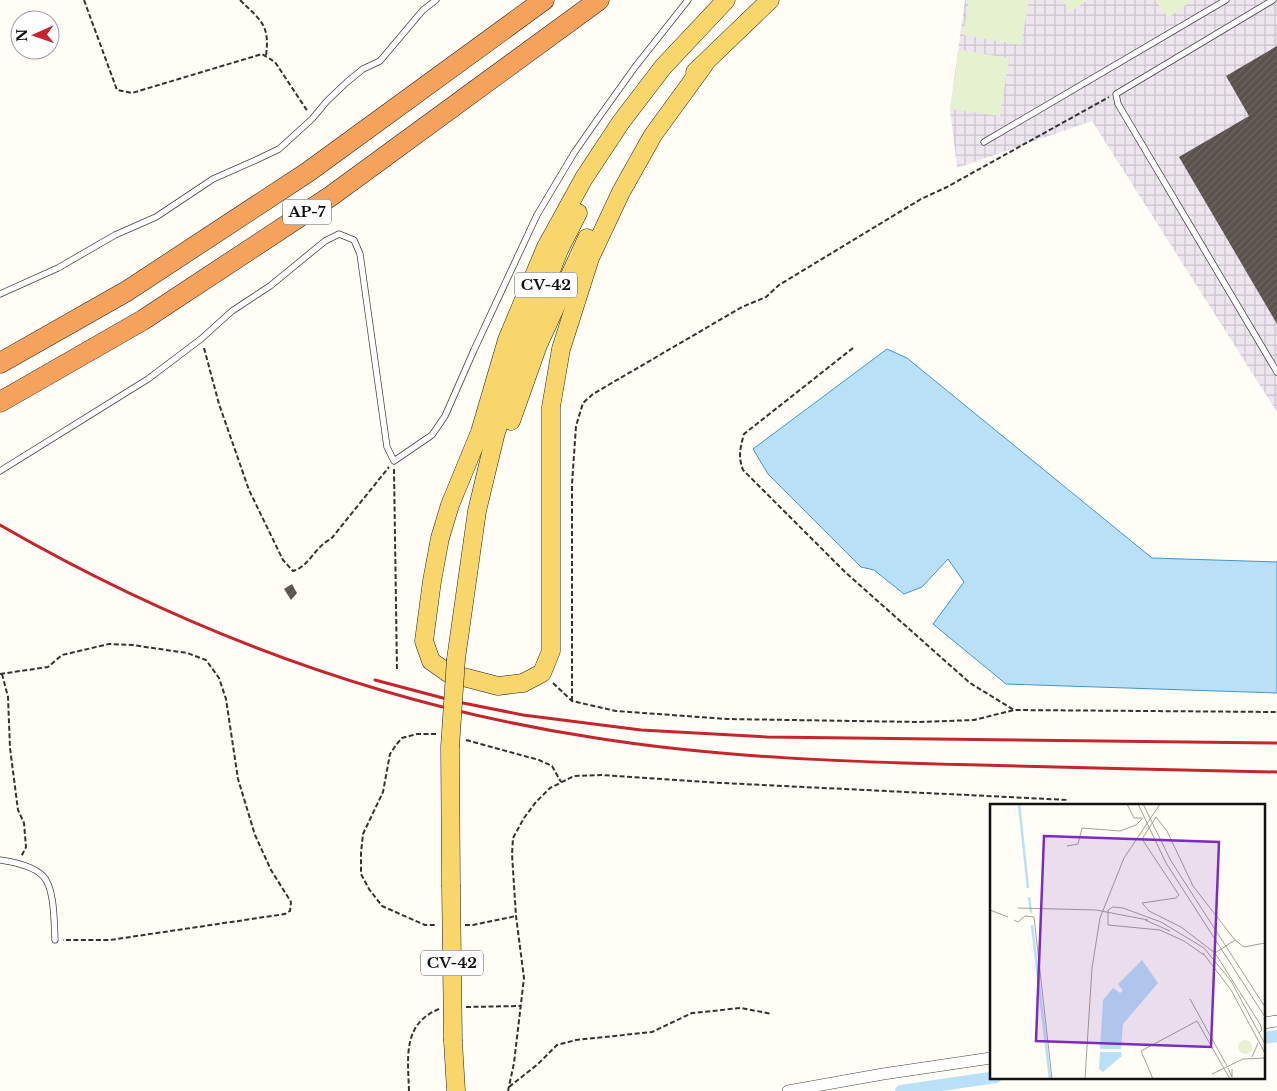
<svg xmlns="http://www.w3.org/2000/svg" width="1277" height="1091" viewBox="0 0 1277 1091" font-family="'Libre Baskerville',serif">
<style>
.industrial{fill:url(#industrial-grid)}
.pitch{fill:#e6f2cf}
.water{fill:#b9e0f7;stroke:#3f96cf}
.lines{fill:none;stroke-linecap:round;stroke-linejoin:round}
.canal{stroke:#b9e0f7;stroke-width:12}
.building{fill:url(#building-hatch)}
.service-casing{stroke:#444;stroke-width:7}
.minor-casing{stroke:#444;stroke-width:12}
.primary-casing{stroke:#222;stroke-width:19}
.motorway-casing{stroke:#222;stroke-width:21}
.path{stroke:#333;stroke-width:2;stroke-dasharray:5 2.5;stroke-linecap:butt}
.service{stroke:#fff;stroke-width:5.5}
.minor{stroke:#fff;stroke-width:11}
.primary{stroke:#f9d66b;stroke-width:18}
.motorway{stroke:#f5a25d;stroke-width:20}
.rail{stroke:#c4262e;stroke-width:3}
.primary-bridge-casing{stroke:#222;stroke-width:19;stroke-linecap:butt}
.primary-bridge{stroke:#f9d66b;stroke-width:18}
.labels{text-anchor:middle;stroke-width:5;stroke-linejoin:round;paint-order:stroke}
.shield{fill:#fff;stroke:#585858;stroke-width:1}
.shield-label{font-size:15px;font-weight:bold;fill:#111}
.inset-river{fill:none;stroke:#b9e0f7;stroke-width:2.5}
.inset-road{fill:none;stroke:#a09f9a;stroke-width:1}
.view{fill:#7b2cbf;fill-opacity:0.15;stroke:#7b2cbf;stroke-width:2.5}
.inset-edge{fill:none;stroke:#111;stroke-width:2.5}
</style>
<defs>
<pattern id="industrial-grid" width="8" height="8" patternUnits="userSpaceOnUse" patternTransform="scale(1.25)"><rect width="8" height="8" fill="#eee6ef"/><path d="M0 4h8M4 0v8" fill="none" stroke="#cbc4cc"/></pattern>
<pattern id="building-hatch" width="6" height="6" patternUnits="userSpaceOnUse" patternTransform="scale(1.25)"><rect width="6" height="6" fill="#5a524d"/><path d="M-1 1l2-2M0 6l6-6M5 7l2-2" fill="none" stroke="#6d6662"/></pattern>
</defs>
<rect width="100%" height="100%" fill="#fffdf5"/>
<path class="industrial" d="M 965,0 L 1277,0 L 1277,412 L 1092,121 L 957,168 L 950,109 Z"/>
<g class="pitch">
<path d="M 969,0 L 1029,0 L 1021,45 L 963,35 Z"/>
<path d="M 1062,0 L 1088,0 L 1070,12 Z"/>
<path d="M 1155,0 L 1193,0 L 1168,18 Z"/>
<path d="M 959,50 L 1009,58 L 1000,116 L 950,109 Z"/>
</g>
<path class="water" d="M 887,349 L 907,358 L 1152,558 L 1277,562 L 1277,693 L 1006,684 L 933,624 L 964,582 L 948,559 L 922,587 L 904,594 L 874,570 L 861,567 L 768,474 L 753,449 Z"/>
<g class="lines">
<g class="canal">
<path d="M 1263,1038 L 1277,1036"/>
<path d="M 901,1091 L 996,1077"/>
</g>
</g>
<g class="building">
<path d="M 1277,46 L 1277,324 L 1179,157 L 1249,116 L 1226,76 Z"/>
<path d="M 292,584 L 297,593 L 291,600 L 284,589 Z"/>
</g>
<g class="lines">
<g class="service-casing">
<g id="service">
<path d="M 1273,0 L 1116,94 L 1118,104 L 1277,372"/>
<path d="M 984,142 L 1226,0"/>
<path d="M 0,294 L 58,268 L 115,235 L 156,217 L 213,179 L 256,160 L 279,149 L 312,119 L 327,101 L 347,82 L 363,69 L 380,61 L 423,10 L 436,0"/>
<path d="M 0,471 L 148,379 L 201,339 L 232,311 L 270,286 L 325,241 L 339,234 L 354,240 L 360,254 L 387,447 L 394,461 L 432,435 L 445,416 L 474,350 L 537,215 L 574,153 L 597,120 L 635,67 L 688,0"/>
<path d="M 0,860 C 14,862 33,866 43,876 C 55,888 54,924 55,940"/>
</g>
</g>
<g class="minor-casing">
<g id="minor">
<path d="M 1263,1023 L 1277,1021"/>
<path d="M 788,1091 L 883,1074 L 991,1058"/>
</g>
</g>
<g class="primary-casing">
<g id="primary">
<path d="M 704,65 L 653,135 L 621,192 L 590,258 L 561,349 L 551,407 L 551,651 L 542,673 L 523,683 L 498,686 L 448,673 L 431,661 L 424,641 L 432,581 L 440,538 L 450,505 L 480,432 L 507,340 L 546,247 L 584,178 L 621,122 L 663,67 L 726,0"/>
<path d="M 695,72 L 770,0"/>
<path d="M 511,421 L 538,345 L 587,238"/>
<path d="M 456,659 L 477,511 L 495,436 L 523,343 L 559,250 L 578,213"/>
<path d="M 450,747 L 451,885"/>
<path d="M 453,1041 L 456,1091"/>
</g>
</g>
<g class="motorway-casing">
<g id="motorway">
<path d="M 0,363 L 127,291 L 308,172 L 544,0"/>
<path d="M 0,402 L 143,320 L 331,196 L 599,0"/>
</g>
</g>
<g class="path">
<path d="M 84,0 L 117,90 L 132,93 L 262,54 L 275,62 L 308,112"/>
<path d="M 240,0 C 261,21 270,24 266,56"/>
<path d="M 204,348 L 219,404 L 249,490 L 283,560 L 293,571 C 310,566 315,546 331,539 L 389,467"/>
<path d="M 853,348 L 744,434 C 740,448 738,457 743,470 L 845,572 L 970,683 L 1014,710"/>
<path d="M 394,469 L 397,671"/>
<path d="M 0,674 L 48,667 L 62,655 L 109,644 L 132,645 L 187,653 L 206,660 L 219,678 L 226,699 L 238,779 L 255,835 L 271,870 L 291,902 L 290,911 L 285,914 L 110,940 L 63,940"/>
<path d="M 2,674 L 8,697 L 10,748 L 18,810 L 24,823 L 26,847 L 21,857"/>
<path d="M 553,683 L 572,701 L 616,711 L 727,719 L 919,722 L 974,720 L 1014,710 L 1277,712"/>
<path d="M 572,701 L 572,484 L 576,426 L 583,403 L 593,394 L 742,307 L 766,297 L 779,285 L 921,199 L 947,187 L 1109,97"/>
<path d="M 436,734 L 417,734 L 402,738 L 396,745 L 390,754 L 383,792 L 363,834 L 361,853 L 361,874 L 369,889 L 382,906 L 425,925 L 437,925"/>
<path d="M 466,740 L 539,760 L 552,766 L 561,782"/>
<path d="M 465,925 L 473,925 L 516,916"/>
<path d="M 466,1007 L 520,1006"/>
<path d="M 509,1087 L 538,1064 L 557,1045 L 576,1040 L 652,1032 L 692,1013 L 741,1008 L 772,1014"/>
<path d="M 409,1091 C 408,1058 402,1024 439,1009"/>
<path d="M 508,1091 L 514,1063 L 524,978 L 516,916 L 512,854 L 513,838 L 524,818 L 536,802 L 550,788 L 574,776 L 601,775 L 722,783 L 1069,800"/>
</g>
<use href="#service" class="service"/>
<use href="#minor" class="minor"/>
<use href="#primary" class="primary"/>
<use href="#motorway" class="motorway"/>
<g class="rail">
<path d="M 0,525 C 184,631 385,706 596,738 C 722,758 851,762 979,765 C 1078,768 1178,770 1277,772"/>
<path d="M 375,680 L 458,702 L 523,715 L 641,730 L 767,737 L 1277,743"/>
</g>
<g class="primary-bridge-casing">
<g id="primary-bridge">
<path d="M 450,747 L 456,659"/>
<path d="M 451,885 L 453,1041"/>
</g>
</g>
<use href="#primary-bridge" class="primary-bridge"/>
</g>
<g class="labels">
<g class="shield">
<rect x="283" y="199.5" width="48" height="25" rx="4"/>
<rect x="515" y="272.5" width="62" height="25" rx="4"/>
<rect x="421" y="950.5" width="62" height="25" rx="4"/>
</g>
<g class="shield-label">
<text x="307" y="217">AP-7</text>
<text x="546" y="290">CV-42</text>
<text x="452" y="968">CV-42</text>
</g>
</g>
<g transform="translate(990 804)">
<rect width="275" height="275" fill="#fffdf5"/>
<path d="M248 243a7 7 0 1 1 14 0a7 7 0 1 1-14 0Z" fill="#e6f2cf"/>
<path d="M 152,156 L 168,179 L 133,220 L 131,245 L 110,245 L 113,196 L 123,184 L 130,189 L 133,187 L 128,180 ZM 110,248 L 131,248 L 132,252 L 113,268 L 109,265 Z" fill="#b9e0f7"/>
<path class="inset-river" d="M 29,0 L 38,84M 39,93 L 41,109M 42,121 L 60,275"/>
<path class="inset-road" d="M 137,0 L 144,14 L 153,14M 148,0 L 176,59 L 275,213M 153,0 L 181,57 L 275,203M 77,42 L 88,40 L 92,24 L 130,27 L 146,21 L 152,15M 28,104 L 106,106 L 158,116M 0,106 L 18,113M 24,116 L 28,118 L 35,112 L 44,113 L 62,275M 155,116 L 180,127M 245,136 L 203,82 L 177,27 L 166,13 L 152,35 L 189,91 L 186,94 L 152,99 L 159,107 L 191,123 L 225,149 L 270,220 L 272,226 L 269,229M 213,149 L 241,186 L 275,249M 225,149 L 245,136 L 254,143 L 275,139M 214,151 L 194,137 L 170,126 L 118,121 L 118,106 L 123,103 L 133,104 L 171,118 L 214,144 L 241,177 L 275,240M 200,195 L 237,262M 262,253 L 268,239M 238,264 L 242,273 L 242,265M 222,270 L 253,255 L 275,254M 95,275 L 102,164 L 110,114 L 134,54 L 170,0M 163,275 L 151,247 L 207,217 L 240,275"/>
<path class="view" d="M 54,32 L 229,38 L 221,243 L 46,237 Z"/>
<rect width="275" height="275" class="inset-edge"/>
</g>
<g transform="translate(35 35) rotate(268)"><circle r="24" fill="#ffffff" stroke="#a0a0a0"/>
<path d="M0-4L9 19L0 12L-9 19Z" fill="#c4262e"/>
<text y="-8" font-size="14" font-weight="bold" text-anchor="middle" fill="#111111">N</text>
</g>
</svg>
